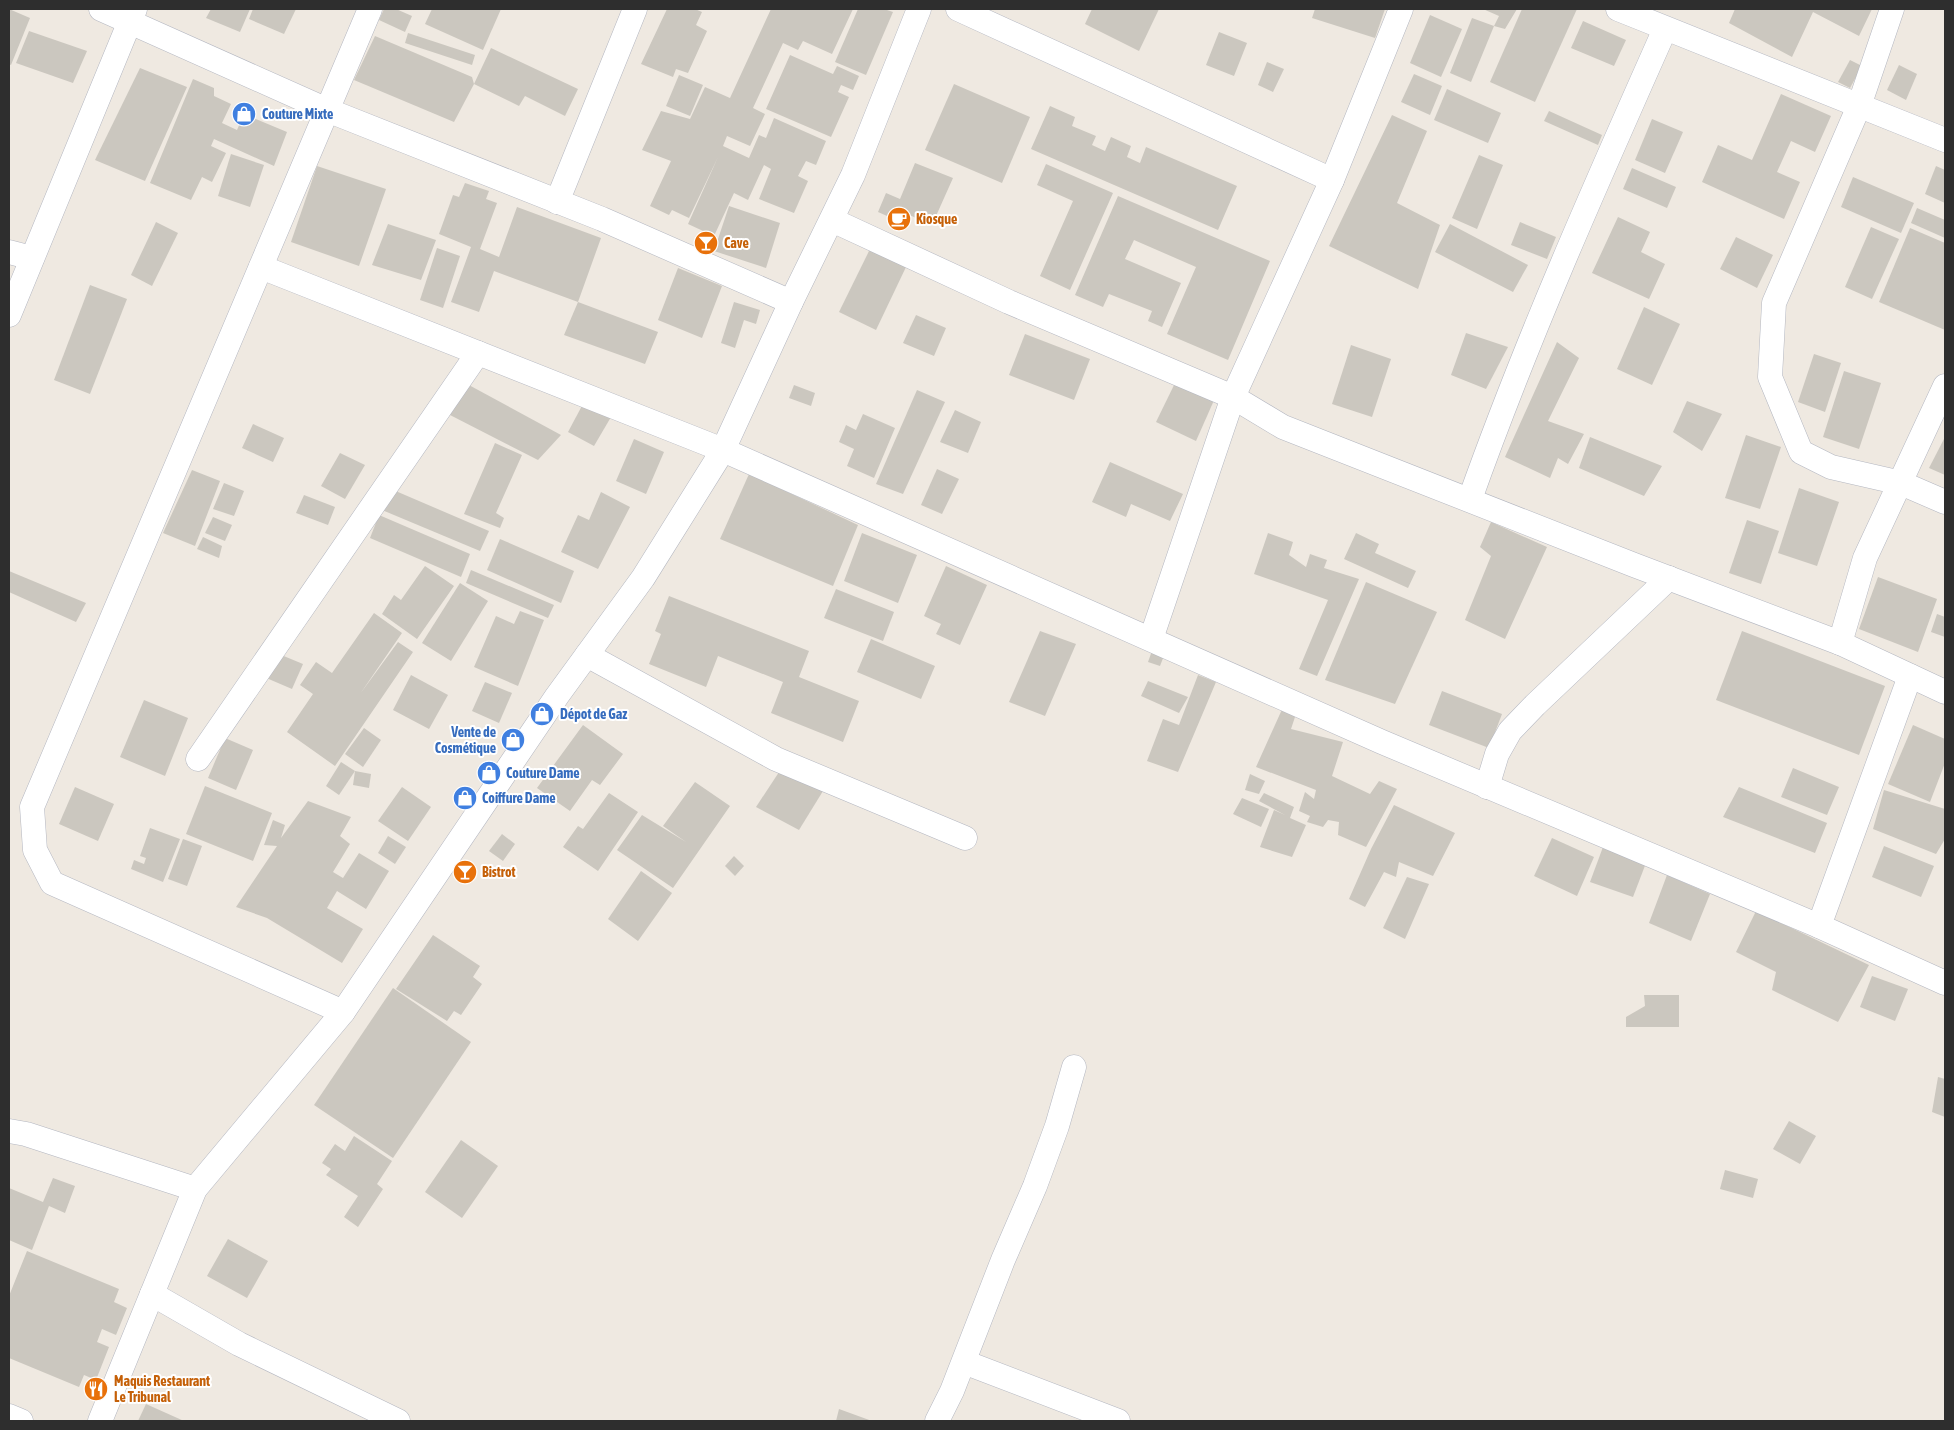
<svg xmlns="http://www.w3.org/2000/svg" width="1954" height="1430" viewBox="0 0 1954 1430" font-family="'Asap Condensed',sans-serif">
<style>
.building{fill:#cbc7bf}
.lines{fill:none;stroke-linecap:round;stroke-linejoin:round}
.street-casing{stroke:#b4b7c1;stroke-width:25}
.street{stroke:#fff;stroke-width:24}
.labels{text-anchor:middle;stroke-width:4;stroke-linejoin:round;paint-order:stroke}
.shop-label{font-size:14px;font-weight:bold;fill:#366cbe;stroke:#fff;text-anchor:start}
.food-label{font-size:14px;font-weight:bold;fill:#c56008;stroke:#fff;text-anchor:start}
</style>
<rect width="100%" height="100%" fill="#efe9e1"/>
<g class="building">
<path d="M 9,9 L 30,18 L 11,65 L 9,64 Z"/>
<path d="M 211,9 L 250,9 L 240,32 L 206,18 Z"/>
<path d="M 253,9 L 296,9 L 284,34 L 249,19 Z"/>
<path d="M 384,9 L 396,9 L 412,16 L 405,32 L 379,20 Z"/>
<path d="M 432,9 L 501,9 L 483,50 L 425,24 Z"/>
<path d="M 667,9 L 695,9 L 702,12 L 696,25 L 707,31 L 688,73 L 676,69 L 673,77 L 641,64 Z"/>
<path d="M 771,9 L 853,9 L 832,54 L 803,41 L 798,50 L 783,43 L 753,108 L 765,114 L 750,146 L 727,136 L 723,146 L 749,158 L 759,135 L 766,138 L 774,118 L 826,141 L 816,165 L 806,161 L 798,176 L 808,181 L 794,213 L 759,199 L 771,169 L 764,165 L 748,200 L 734,193 L 714,236 L 688,224 L 718,157 L 689,218 L 672,210 L 669,215 L 650,206 L 671,161 L 642,150 L 661,111 L 690,119 L 705,87 L 730,98 Z"/>
<path d="M 858,9 L 884,9 L 893,12 L 866,75 L 835,62 Z"/>
<path d="M 1092,9 L 1159,9 L 1139,51 L 1085,24 Z"/>
<path d="M 1315,9 L 1385,9 L 1375,38 L 1312,18 Z"/>
<path d="M 1483,9 L 1517,9 L 1505,29 L 1494,26 L 1499,16 Z"/>
<path d="M 1522,9 L 1577,9 L 1535,102 L 1490,82 Z"/>
<path d="M 1735,9 L 1872,9 L 1859,36 L 1813,12 L 1792,57 L 1729,23 Z"/>
<path d="M 1430,15 L 1462,29 L 1441,77 L 1410,63 Z"/>
<path d="M 1472,18 L 1494,26 L 1471,82 L 1450,73 Z"/>
<path d="M 1583,21 L 1626,40 L 1614,66 L 1571,48 Z"/>
<path d="M 29,31 L 87,51 L 73,83 L 16,63 Z"/>
<path d="M 1219,32 L 1247,43 L 1234,76 L 1206,65 Z"/>
<path d="M 408,33 L 475,55 L 472,65 L 405,43 Z"/>
<path d="M 375,36 L 472,77 L 474,84 L 454,122 L 354,80 Z"/>
<path d="M 491,48 L 578,89 L 565,116 L 525,96 L 519,106 L 474,84 Z"/>
<path d="M 790,55 L 833,74 L 837,66 L 859,76 L 853,90 L 841,85 L 838,92 L 849,97 L 831,137 L 766,109 Z"/>
<path d="M 1850,60 L 1862,66 L 1850,88 L 1838,82 Z"/>
<path d="M 1267,62 L 1284,69 L 1273,92 L 1258,85 Z"/>
<path d="M 1899,65 L 1917,74 L 1906,100 L 1887,90 Z"/>
<path d="M 140,68 L 187,87 L 145,181 L 95,160 Z"/>
<path d="M 1414,74 L 1442,86 L 1430,115 L 1401,102 Z"/>
<path d="M 679,75 L 703,85 L 690,116 L 666,106 Z"/>
<path d="M 193,79 L 214,88 L 214,96 L 231,104 L 222,123 L 237,130 L 244,114 L 287,132 L 274,166 L 214,139 L 211,146 L 226,153 L 212,182 L 202,177 L 191,200 L 150,183 Z"/>
<path d="M 954,84 L 1030,117 L 1002,183 L 925,150 Z"/>
<path d="M 1447,89 L 1501,113 L 1488,143 L 1434,120 Z"/>
<path d="M 1781,94 L 1831,116 L 1815,152 L 1791,141 L 1777,172 L 1800,182 L 1784,219 L 1702,182 L 1718,145 L 1752,160 Z"/>
<path d="M 1050,106 L 1075,117 L 1072,126 L 1096,136 L 1092,145 L 1105,151 L 1111,137 L 1131,146 L 1127,157 L 1140,163 L 1146,147 L 1237,186 L 1218,230 L 1031,149 Z"/>
<path d="M 1549,111 L 1602,135 L 1598,145 L 1544,121 Z"/>
<path d="M 1392,115 L 1427,131 L 1397,203 L 1440,225 L 1418,289 L 1329,246 Z"/>
<path d="M 1652,119 L 1683,132 L 1665,173 L 1635,160 Z"/>
<path d="M 231,154 L 264,165 L 250,207 L 218,196 Z"/>
<path d="M 1479,155 L 1503,165 L 1477,229 L 1452,218 Z"/>
<path d="M 915,163 L 953,178 L 932,225 L 898,210 L 894,219 L 878,212 L 886,193 L 900,199 Z"/>
<path d="M 1046,164 L 1113,193 L 1070,290 L 1040,276 L 1073,201 L 1037,185 Z"/>
<path d="M 317,166 L 386,189 L 359,266 L 291,242 Z"/>
<path d="M 1936,166 L 1945,170 L 1945,203 L 1925,194 Z"/>
<path d="M 1632,168 L 1676,187 L 1667,208 L 1623,189 Z"/>
<path d="M 1853,177 L 1914,203 L 1901,233 L 1841,207 Z"/>
<path d="M 465,183 L 489,191 L 486,199 L 497,203 L 480,249 L 499,257 L 517,207 L 601,238 L 578,302 L 494,271 L 479,312 L 451,302 L 471,247 L 439,234 L 453,195 L 459,197 Z"/>
<path d="M 1118,196 L 1270,261 L 1228,360 L 1167,334 L 1196,267 L 1134,240 L 1125,259 L 1181,283 L 1162,327 L 1148,321 L 1152,311 L 1109,294 L 1103,307 L 1075,295 Z"/>
<path d="M 729,206 L 780,223 L 766,268 L 714,251 Z"/>
<path d="M 1917,208 L 1945,220 L 1945,238 L 1911,223 Z"/>
<path d="M 1618,217 L 1650,232 L 1641,252 L 1665,264 L 1649,299 L 1592,273 Z"/>
<path d="M 156,222 L 178,233 L 152,286 L 131,275 Z"/>
<path d="M 1520,222 L 1556,237 L 1547,259 L 1511,245 Z"/>
<path d="M 388,224 L 436,240 L 421,280 L 372,265 Z"/>
<path d="M 1450,224 L 1528,265 L 1513,292 L 1435,252 Z"/>
<path d="M 1871,227 L 1899,239 L 1872,299 L 1845,287 Z"/>
<path d="M 1910,228 L 1945,243 L 1945,330 L 1879,302 Z"/>
<path d="M 1736,237 L 1773,255 L 1757,288 L 1720,269 Z"/>
<path d="M 437,248 L 460,256 L 443,308 L 420,300 Z"/>
<path d="M 870,249 L 906,267 L 876,330 L 839,312 Z"/>
<path d="M 678,268 L 722,286 L 702,338 L 658,320 Z"/>
<path d="M 90,285 L 127,299 L 90,394 L 54,380 Z"/>
<path d="M 578,302 L 658,332 L 645,364 L 564,335 Z"/>
<path d="M 734,302 L 760,310 L 756,324 L 744,320 L 735,348 L 721,343 Z"/>
<path d="M 1644,307 L 1680,324 L 1652,385 L 1617,369 Z"/>
<path d="M 916,315 L 946,328 L 934,356 L 903,343 Z"/>
<path d="M 1466,333 L 1508,347 L 1486,389 L 1451,375 Z"/>
<path d="M 1025,334 L 1090,359 L 1074,400 L 1009,375 Z"/>
<path d="M 1557,342 L 1579,358 L 1548,421 L 1584,434 L 1568,464 L 1558,458 L 1550,478 L 1505,457 Z"/>
<path d="M 1351,345 L 1391,359 L 1372,417 L 1332,404 Z"/>
<path d="M 1814,354 L 1841,363 L 1825,412 L 1798,402 Z"/>
<path d="M 1844,371 L 1881,383 L 1859,449 L 1823,437 Z"/>
<path d="M 1176,381 L 1215,398 L 1196,441 L 1156,422 Z"/>
<path d="M 467,384 L 561,435 L 538,460 L 450,415 Z"/>
<path d="M 794,385 L 815,393 L 811,406 L 789,398 Z"/>
<path d="M 917,390 L 945,402 L 903,494 L 876,484 Z"/>
<path d="M 1687,401 L 1722,414 L 1702,451 L 1673,432 Z"/>
<path d="M 584,402 L 611,417 L 594,446 L 568,432 Z"/>
<path d="M 955,410 L 981,422 L 968,453 L 940,442 Z"/>
<path d="M 863,414 L 895,428 L 874,478 L 847,466 L 854,449 L 839,442 L 846,425 L 856,430 Z"/>
<path d="M 253,424 L 284,438 L 273,462 L 242,448 Z"/>
<path d="M 1746,435 L 1781,447 L 1760,509 L 1725,498 Z"/>
<path d="M 1590,437 L 1662,466 L 1644,496 L 1579,468 Z"/>
<path d="M 1945,437 L 1945,475 L 1929,468 Z"/>
<path d="M 634,439 L 664,452 L 646,494 L 616,481 Z"/>
<path d="M 495,443 L 522,455 L 496,513 L 504,518 L 500,528 L 464,514 Z"/>
<path d="M 340,453 L 365,465 L 345,499 L 321,486 Z"/>
<path d="M 1110,462 L 1183,494 L 1170,521 L 1131,504 L 1126,517 L 1092,502 Z"/>
<path d="M 937,469 L 959,479 L 942,514 L 921,505 Z"/>
<path d="M 192,470 L 220,481 L 195,546 L 163,533 Z"/>
<path d="M 749,474 L 858,525 L 833,586 L 720,539 Z"/>
<path d="M 224,483 L 244,491 L 234,516 L 213,509 Z"/>
<path d="M 1799,488 L 1839,502 L 1817,566 L 1778,553 Z"/>
<path d="M 391,489 L 489,531 L 480,551 L 382,510 Z"/>
<path d="M 601,492 L 630,507 L 598,569 L 561,552 L 578,515 L 589,520 Z"/>
<path d="M 304,495 L 335,507 L 328,525 L 296,513 Z"/>
<path d="M 379,515 L 470,554 L 461,577 L 370,538 Z"/>
<path d="M 213,517 L 232,525 L 225,541 L 205,533 Z"/>
<path d="M 1747,520 L 1779,531 L 1761,584 L 1729,573 Z"/>
<path d="M 1491,522 L 1547,547 L 1505,639 L 1465,620 L 1491,556 L 1480,547 Z"/>
<path d="M 862,533 L 917,555 L 898,603 L 844,581 Z"/>
<path d="M 1268,533 L 1293,542 L 1289,555 L 1306,567 L 1310,554 L 1327,560 L 1324,568 L 1359,579 L 1317,676 L 1299,669 L 1328,600 L 1254,574 Z"/>
<path d="M 1356,533 L 1379,544 L 1375,553 L 1416,571 L 1408,588 L 1344,559 Z"/>
<path d="M 203,537 L 222,546 L 219,558 L 197,549 Z"/>
<path d="M 500,539 L 574,571 L 561,603 L 487,570 Z"/>
<path d="M 425,566 L 454,586 L 417,639 L 382,614 L 394,595 L 401,600 Z"/>
<path d="M 946,566 L 987,585 L 960,645 L 936,634 L 941,624 L 924,616 Z"/>
<path d="M 471,570 L 554,605 L 548,618 L 466,583 Z"/>
<path d="M 9,571 L 86,603 L 76,622 L 9,592 Z"/>
<path d="M 1878,577 L 1937,599 L 1918,652 L 1859,629 Z"/>
<path d="M 1366,582 L 1437,612 L 1395,704 L 1325,680 Z"/>
<path d="M 460,583 L 488,601 L 451,661 L 422,643 Z"/>
<path d="M 836,589 L 894,612 L 883,641 L 824,618 Z"/>
<path d="M 669,596 L 809,651 L 799,677 L 859,701 L 843,742 L 771,713 L 783,682 L 718,656 L 706,687 L 649,664 L 661,634 L 655,631 Z"/>
<path d="M 520,611 L 544,620 L 518,686 L 474,667 L 496,616 L 514,624 Z"/>
<path d="M 374,613 L 402,633 L 360,694 L 398,642 L 413,652 L 335,766 L 287,732 L 313,694 L 300,685 L 316,662 L 332,673 Z"/>
<path d="M 1937,614 L 1945,617 L 1945,637 L 1931,632 Z"/>
<path d="M 1040,631 L 1076,644 L 1045,716 L 1009,702 Z"/>
<path d="M 1742,631 L 1885,686 L 1859,755 L 1716,700 Z"/>
<path d="M 871,639 L 935,666 L 921,699 L 857,672 Z"/>
<path d="M 1153,648 L 1165,653 L 1160,666 L 1148,662 Z"/>
<path d="M 274,652 L 303,664 L 292,689 L 264,677 Z"/>
<path d="M 411,675 L 448,695 L 429,729 L 393,710 Z"/>
<path d="M 1198,675 L 1216,682 L 1178,772 L 1147,761 L 1163,719 L 1179,725 Z"/>
<path d="M 1148,681 L 1188,697 L 1179,713 L 1141,696 Z"/>
<path d="M 485,682 L 512,693 L 499,723 L 472,711 Z"/>
<path d="M 1442,691 L 1502,714 L 1489,748 L 1429,725 Z"/>
<path d="M 144,700 L 188,718 L 165,776 L 120,757 Z"/>
<path d="M 1284,705 L 1297,711 L 1291,729 L 1343,742 L 1332,776 L 1370,794 L 1379,781 L 1397,789 L 1366,847 L 1338,835 L 1339,822 L 1328,820 L 1323,827 L 1307,822 L 1310,816 L 1299,811 L 1305,792 L 1314,799 L 1316,790 L 1256,767 Z"/>
<path d="M 583,725 L 623,754 L 600,785 L 592,780 L 570,811 L 537,788 Z"/>
<path d="M 1913,725 L 1945,739 L 1945,763 L 1930,802 L 1888,784 Z"/>
<path d="M 364,728 L 381,740 L 363,767 L 345,754 Z"/>
<path d="M 225,738 L 253,750 L 236,790 L 208,778 Z"/>
<path d="M 341,762 L 355,771 L 339,795 L 326,786 Z"/>
<path d="M 1793,768 L 1839,787 L 1827,815 L 1781,797 Z"/>
<path d="M 781,769 L 823,791 L 799,830 L 756,807 Z"/>
<path d="M 355,771 L 371,774 L 369,788 L 353,785 Z"/>
<path d="M 1250,774 L 1265,781 L 1259,794 L 1245,790 Z"/>
<path d="M 695,782 L 730,806 L 673,888 L 617,850 L 642,815 L 686,842 L 663,826 Z"/>
<path d="M 205,786 L 272,813 L 253,861 L 186,834 Z"/>
<path d="M 75,787 L 114,804 L 98,841 L 59,824 Z"/>
<path d="M 402,787 L 431,807 L 408,841 L 378,821 Z"/>
<path d="M 1739,787 L 1827,823 L 1815,853 L 1723,817 Z"/>
<path d="M 1884,790 L 1945,809 L 1945,839 L 1936,854 L 1873,829 Z"/>
<path d="M 609,793 L 638,812 L 598,871 L 563,847 L 578,826 L 583,829 Z"/>
<path d="M 1264,793 L 1294,807 L 1290,818 L 1306,825 L 1292,857 L 1260,847 L 1274,810 L 1285,815 L 1259,801 Z"/>
<path d="M 1242,798 L 1269,809 L 1261,827 L 1233,814 Z"/>
<path d="M 308,801 L 351,817 L 340,836 L 350,844 L 333,872 L 343,878 L 359,853 L 389,871 L 366,909 L 337,891 L 327,908 L 363,929 L 342,963 L 267,918 L 236,907 L 277,846 L 264,845 L 273,820 L 285,825 L 281,838 Z"/>
<path d="M 1394,805 L 1455,833 L 1433,876 L 1399,862 L 1396,877 L 1384,872 L 1365,907 L 1349,899 L 1371,849 Z"/>
<path d="M 150,828 L 180,839 L 163,882 L 131,869 L 134,860 L 144,864 L 146,858 L 140,856 Z"/>
<path d="M 502,834 L 515,844 L 503,861 L 489,851 Z"/>
<path d="M 388,836 L 406,847 L 395,864 L 378,853 Z"/>
<path d="M 1552,838 L 1594,857 L 1577,896 L 1534,876 Z"/>
<path d="M 183,839 L 202,846 L 187,886 L 168,879 Z"/>
<path d="M 1884,846 L 1934,866 L 1921,897 L 1872,877 Z"/>
<path d="M 1603,847 L 1646,863 L 1633,897 L 1590,882 Z"/>
<path d="M 734,856 L 744,866 L 735,876 L 725,866 Z"/>
<path d="M 641,871 L 672,893 L 638,941 L 608,919 Z"/>
<path d="M 1667,875 L 1710,894 L 1691,941 L 1649,923 Z"/>
<path d="M 1407,877 L 1429,884 L 1405,939 L 1383,928 Z"/>
<path d="M 1756,911 L 1869,965 L 1838,1022 L 1772,990 L 1776,972 L 1736,952 Z"/>
<path d="M 433,935 L 480,966 L 473,977 L 482,984 L 461,1015 L 454,1011 L 447,1021 L 396,989 Z"/>
<path d="M 1872,976 L 1908,989 L 1895,1021 L 1860,1007 Z"/>
<path d="M 393,988 L 471,1042 L 393,1158 L 314,1105 Z"/>
<path d="M 1644,995 L 1679,995 L 1679,1027 L 1626,1027 L 1626,1017 L 1645,1006 Z"/>
<path d="M 1938,1077 L 1945,1079 L 1945,1117 L 1932,1112 Z"/>
<path d="M 1789,1121 L 1816,1136 L 1800,1164 L 1773,1149 Z"/>
<path d="M 354,1136 L 392,1161 L 377,1184 L 383,1189 L 358,1227 L 344,1217 L 358,1196 L 326,1175 L 331,1169 L 322,1163 L 335,1144 L 345,1151 Z"/>
<path d="M 461,1140 L 498,1166 L 462,1218 L 425,1192 Z"/>
<path d="M 1725,1170 L 1758,1179 L 1753,1198 L 1720,1189 Z"/>
<path d="M 53,1178 L 75,1186 L 65,1213 L 49,1206 L 32,1250 L 9,1240 L 9,1188 L 43,1202 Z"/>
<path d="M 228,1239 L 268,1261 L 247,1298 L 207,1276 Z"/>
<path d="M 27,1251 L 119,1289 L 114,1302 L 127,1308 L 116,1335 L 102,1329 L 97,1342 L 109,1347 L 96,1380 L 84,1375 L 79,1387 L 9,1358 L 9,1296 Z"/>
<path d="M 146,1404 L 184,1421 L 138,1421 Z"/>
<path d="M 839,1409 L 872,1421 L 836,1421 Z"/>
</g>
<g class="lines">
<g class="street-casing">
<g id="street">
<path d="M 101,9 L 327,110 L 602,219 L 791,302"/>
<path d="M 958,9 L 1332,180"/>
<path d="M 1618,9 L 1945,140"/>
<path d="M 1892,9 L 1859,106 L 1774,303 L 1770,377 L 1801,452 L 1831,467 L 1901,483 L 1945,502"/>
<path d="M 557,202 L 635,9"/>
<path d="M 832,220 L 1009,302 L 1233,397 L 1283,427 L 1634,565 L 1840,643 L 1945,692"/>
<path d="M 9,252 L 32,258"/>
<path d="M 261,267 L 723,450 L 1382,742 L 1819,926 L 1945,983"/>
<path d="M 9,315 L 135,9"/>
<path d="M 1470,499 C 1527,339 1596,184 1665,29"/>
<path d="M 1151,639 L 1233,397 L 1332,180 L 1401,9"/>
<path d="M 1840,643 L 1865,558 L 1945,386"/>
<path d="M 587,655 L 776,759 L 965,838"/>
<path d="M 198,759 L 478,353"/>
<path d="M 1487,787 L 1497,754 L 1510,731 L 1535,705 L 1669,578"/>
<path d="M 1819,926 L 1910,676"/>
<path d="M 343,1012 L 52,883 L 35,850 L 32,807 L 370,9"/>
<path d="M 9,1131 L 26,1134 L 195,1189"/>
<path d="M 152,1294 L 239,1344 L 398,1421"/>
<path d="M 964,1362 L 1118,1421"/>
<path d="M 9,1416 L 21,1421"/>
<path d="M 100,1421 L 195,1189 L 343,1012 L 557,696 L 643,578 L 723,450 L 791,302 L 853,175 L 919,9"/>
<path d="M 937,1421 L 952,1391 L 1003,1260 L 1035,1186 L 1057,1126 L 1074,1067"/>
</g>
</g>
<use href="#street" class="street"/>
</g>
<defs>
<g id="shop-disc" transform="scale(1.25)"><circle r="9.5" fill="#3f7fe0" stroke="#fff"/><path d="M-5-2.5h2.3a2.7 3.5 0 0 1 5.4 0H5L5.5 6h-11ZM-1.5-2.5h3a1.5 2.3 0 0 0-3 0Z" fill="#fff"/></g>
<g id="cafe-disc" transform="scale(1.25)"><circle r="9.5" fill="#e8710a" stroke="#fff"/><path d="M-5.5-4.5H6V0H3Q3 3.5 0 3.5H-2.5Q-5.5 3.5-5.5 0ZM3-3.2v2h1.7v-2ZM-6 4.5H4V6H-6Z" fill="#fff"/></g>
<g id="bar-disc" transform="scale(1.25)"><circle r="9.5" fill="#e8710a" stroke="#fff"/><path d="M-6-5H6L.8 .8V4.5H3.5V6h-7V4.5H-.8V.8Z" fill="#fff"/></g>
<g id="restaurant-disc" transform="scale(1.25)"><circle r="9.5" fill="#e8710a" stroke="#fff"/><path d="M-5-6h1v4h1v-4h1v4h1v-4h1v5L-1.5 .5V6h-2V.5L-5-1ZM5-6V6H3V1.5H1.5Q1.5-4 5-6Z" fill="#fff"/></g>
</defs>
<g fill-rule="evenodd">
<use href="#shop-disc" x="244" y="114"/>
<use href="#cafe-disc" x="899" y="219"/>
<use href="#bar-disc" x="706" y="243"/>
<use href="#shop-disc" x="542" y="714"/>
<use href="#shop-disc" x="513" y="740"/>
<use href="#shop-disc" x="489" y="773"/>
<use href="#shop-disc" x="465" y="798"/>
<use href="#bar-disc" x="465" y="872"/>
<use href="#restaurant-disc" x="96" y="1389"/>
</g>
<g class="labels">
<g class="shop-label">
<text x="262" y="119">Couture Mixte</text>
<text x="560" y="719">Dépot de Gaz</text>
<text x="496" y="737" text-anchor="end">Vente de<tspan x="496" dy="16">Cosmétique</tspan></text>
<text x="506" y="778">Couture Dame</text>
<text x="482" y="803">Coiffure Dame</text>
</g>
<g class="food-label">
<text x="916" y="224">Kiosque</text>
<text x="724" y="248">Cave</text>
<text x="482" y="877">Bistrot</text>
<text x="114" y="1386">Maquis Restaurant<tspan x="114" dy="16">Le Tribunal</tspan></text>
</g>
</g>
<rect width="1954" height="1430" fill="none" stroke="#2e2e2e" stroke-width="20"/>
</svg>
